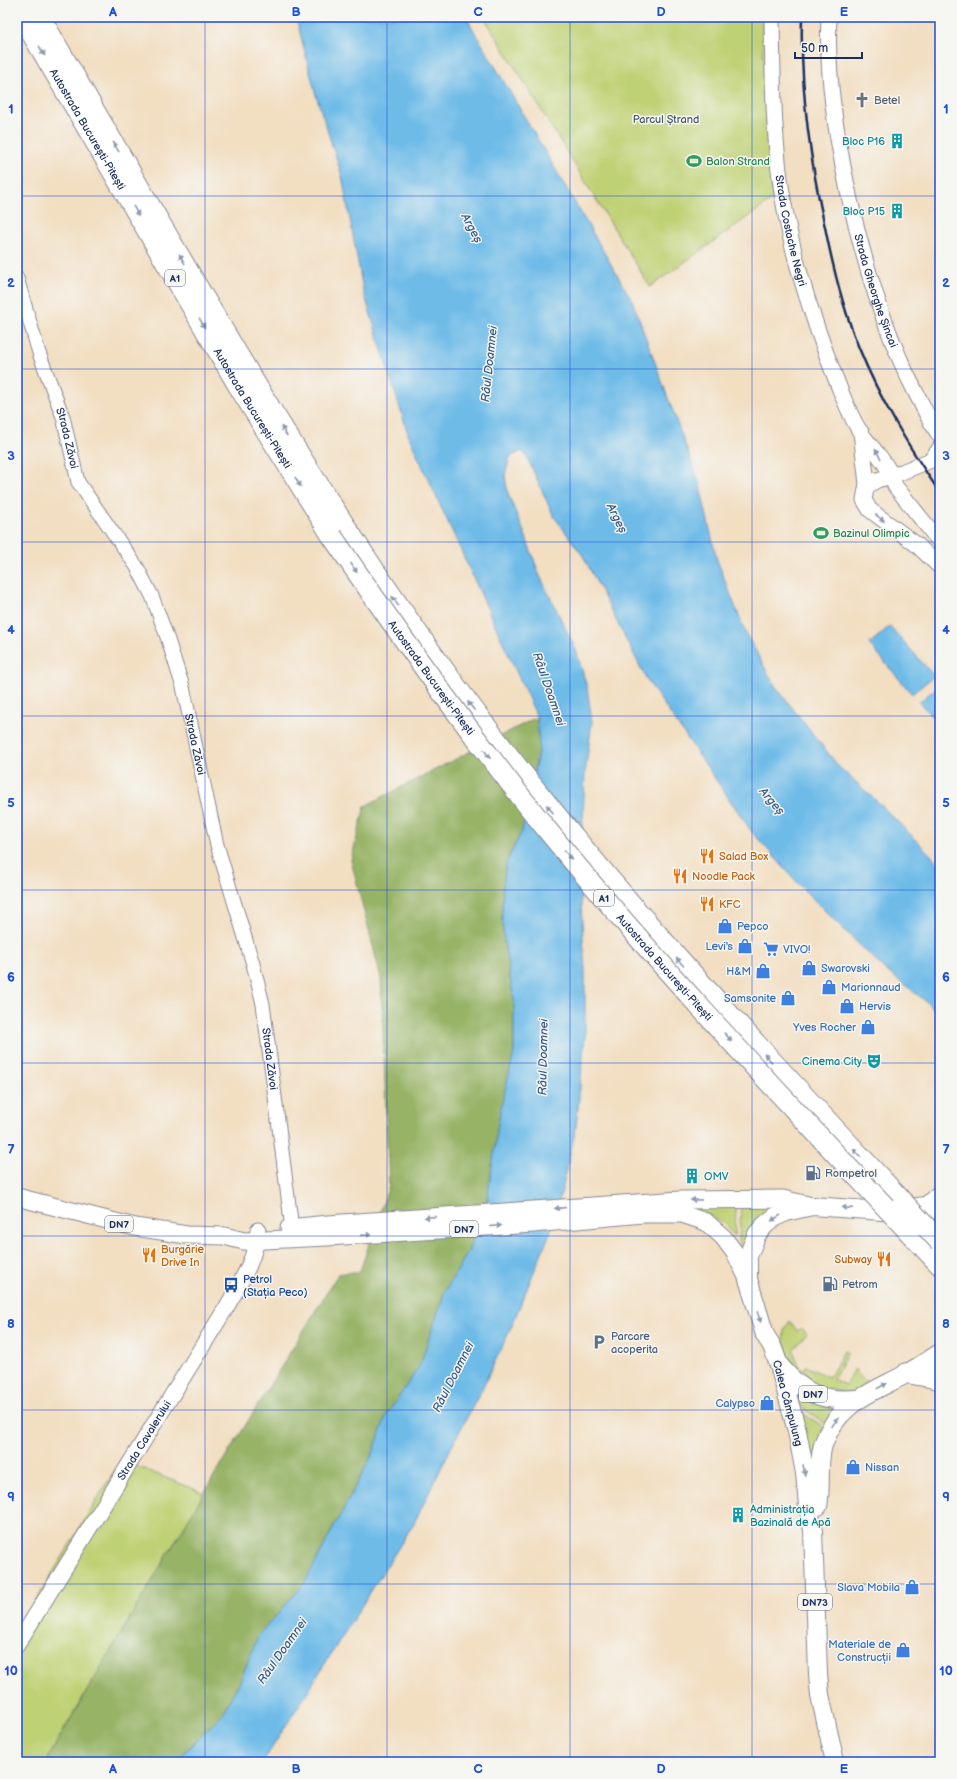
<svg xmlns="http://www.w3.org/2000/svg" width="957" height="1779" viewBox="0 0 957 1779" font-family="'Balsamiq Sans',sans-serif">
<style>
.green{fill:#bfd175;stroke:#6d806a}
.forest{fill:#97b366;stroke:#597162}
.water{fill:#6ebbe8;stroke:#4475a3}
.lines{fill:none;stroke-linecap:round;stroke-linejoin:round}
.tertiary-casing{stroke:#868690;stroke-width:15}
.secondary-casing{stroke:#868690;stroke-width:17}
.primary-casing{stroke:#868690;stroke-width:19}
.trunk-casing{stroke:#868690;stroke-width:20}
.motorway-casing{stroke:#868690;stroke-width:22}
.tertiary{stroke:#fff;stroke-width:13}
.secondary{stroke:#fff;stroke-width:15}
.primary{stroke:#fff;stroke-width:17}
.trunk{stroke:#fff;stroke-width:18}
.motorway{stroke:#fff;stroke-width:20}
.rail{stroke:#1b2f5e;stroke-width:2.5}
.motorway-bridge-casing{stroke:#868690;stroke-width:22;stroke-linecap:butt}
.motorway-bridge{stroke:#fff;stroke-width:20}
.oneway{fill:#8d97ae}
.grid{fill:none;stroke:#1d4ed8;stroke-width:1;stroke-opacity:0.55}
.labels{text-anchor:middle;stroke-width:3;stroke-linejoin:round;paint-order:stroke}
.shield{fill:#f6f6f2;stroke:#5d6b8a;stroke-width:1}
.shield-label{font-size:10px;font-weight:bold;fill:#1b2f5e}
.worship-label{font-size:11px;fill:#5b616d;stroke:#f6f6f2;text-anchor:start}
.park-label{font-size:11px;fill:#445864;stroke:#f6f6f2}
.street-label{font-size:11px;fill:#1b2f5e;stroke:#f6f6f2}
.culture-label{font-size:11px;fill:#0d838f;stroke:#f6f6f2;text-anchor:end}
.leisure-label{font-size:11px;fill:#27864d;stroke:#f6f6f2;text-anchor:start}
.food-label{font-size:11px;fill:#c56008;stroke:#f6f6f2;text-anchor:start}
.shop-label{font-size:11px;fill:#366cbe;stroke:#f6f6f2;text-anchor:end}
.service-label{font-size:11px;fill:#4e5e75;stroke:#f6f6f2;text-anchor:start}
.transit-label{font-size:11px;fill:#164399;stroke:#f6f6f2;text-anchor:start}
.water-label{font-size:12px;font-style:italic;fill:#345987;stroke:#f6f6f2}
.neatline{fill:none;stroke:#1d4ed8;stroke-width:1.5}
.grid-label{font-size:13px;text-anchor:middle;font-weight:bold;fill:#1d4ed8}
</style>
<rect width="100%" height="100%" fill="#f6f6f2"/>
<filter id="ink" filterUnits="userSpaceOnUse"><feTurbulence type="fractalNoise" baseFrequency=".025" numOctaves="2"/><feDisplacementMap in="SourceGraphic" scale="8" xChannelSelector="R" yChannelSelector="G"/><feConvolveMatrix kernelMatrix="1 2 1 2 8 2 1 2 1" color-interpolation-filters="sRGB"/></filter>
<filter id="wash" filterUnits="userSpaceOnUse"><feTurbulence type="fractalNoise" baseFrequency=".012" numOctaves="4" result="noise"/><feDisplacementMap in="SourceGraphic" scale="16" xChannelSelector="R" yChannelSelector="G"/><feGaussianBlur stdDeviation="0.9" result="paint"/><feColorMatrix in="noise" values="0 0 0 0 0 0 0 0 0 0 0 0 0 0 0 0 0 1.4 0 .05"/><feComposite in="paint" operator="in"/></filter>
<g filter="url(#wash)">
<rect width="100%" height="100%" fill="#f2dec1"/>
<g class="green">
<path d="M 484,17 L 764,17 L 762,32 L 773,199 L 650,287 Z"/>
<path d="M 736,1203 L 735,1236 L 722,1223 L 708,1215 L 644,1206 Z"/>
<path d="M 741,1203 L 783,1203 L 742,1248 L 739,1242 Z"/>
<path d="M 790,1321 L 797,1331 L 802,1328 L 807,1334 L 793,1350 L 800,1368 L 804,1369 L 806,1366 L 828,1377 L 832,1373 L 844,1351 L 848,1353 L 833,1379 L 845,1385 L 855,1369 C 860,1377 864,1382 874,1384 L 857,1391 L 847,1393 L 816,1387 L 796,1371 L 783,1343 L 784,1330 Z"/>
<path d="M 796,1393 L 827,1407 L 839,1409 L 826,1424 L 797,1404 Z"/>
<path d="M 799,1411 L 824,1427 L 812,1468 Z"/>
<path d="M 121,1460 L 204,1493 L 58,1740 L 46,1762 L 17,1762 L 17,1632 Z"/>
</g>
<path class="forest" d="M 537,717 L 539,747 L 522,831 L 506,863 L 503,886 L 502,916 L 504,942 L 514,1000 L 514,1052 L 500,1111 L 487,1200 L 468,1252 L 445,1291 L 420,1365 L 386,1416 L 373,1453 L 304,1584 L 258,1636 L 241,1679 L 222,1714 L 175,1762 L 46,1762 L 58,1740 L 204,1493 L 338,1274 L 360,1271 L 389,1186 L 381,978 L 351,860 L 365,806 Z"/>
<g class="water">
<path d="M 296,17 L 466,17 L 632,300 L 699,482 L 717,560 L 746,634 L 775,686 L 839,767 L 880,804 L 931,855 L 940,866 L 940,1018 L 927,1002 L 884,969 L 805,891 L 752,832 L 647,680 L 583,556 L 553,515 L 527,457 L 522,451 L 510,457 L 505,475 L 508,494 L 526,537 L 539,574 L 576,650 L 587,687 L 592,722 L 585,773 L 580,886 L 585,971 L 585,1037 L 576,1127 L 562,1190 L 550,1233 L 509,1332 L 480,1393 L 454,1442 L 414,1523 L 263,1762 L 175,1762 L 222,1714 L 241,1679 L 258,1636 L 304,1584 L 373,1453 L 386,1416 L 420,1365 L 445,1291 L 468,1252 L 487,1200 L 500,1111 L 514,1052 L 514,1000 L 504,942 L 502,916 L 503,886 L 506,863 L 522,831 L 539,747 L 537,717 L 409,437 L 363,290 L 342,176 L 315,92 Z"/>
<path d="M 890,626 L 934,676 L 912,694 L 869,644 Z"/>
<path d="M 940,685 L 940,726 L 919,702 Z"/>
</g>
</g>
<g filter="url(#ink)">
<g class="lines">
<g class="tertiary-casing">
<g id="tertiary">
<path id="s1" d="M 17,278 L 39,353 L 63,417 L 78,482 L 137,567 L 152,596 L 166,634 L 183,687 L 217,845 L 253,964 L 263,1004 L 293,1236"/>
</g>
</g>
<g class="secondary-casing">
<g id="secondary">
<path id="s2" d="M 772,17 C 773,81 773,147 785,210 C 796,271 816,329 839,387 C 845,402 852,420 861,433 C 873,450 890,465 895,486 L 940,542"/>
<path id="s3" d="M 829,17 C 826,78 837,140 850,200 C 865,266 884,331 915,391 C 923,406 930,423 940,436"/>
<path d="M 861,432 L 867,484 L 864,500 L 870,510 L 917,545 L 940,567"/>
<path d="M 867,486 L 877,480 L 892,476 L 931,460 L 940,448"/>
<path id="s4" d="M 17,1645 L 226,1308 C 240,1283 256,1259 258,1230"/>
</g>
</g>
<g class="primary-casing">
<g id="primary">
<path d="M 17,1197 L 135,1227 L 187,1235 L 224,1236 L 244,1241 L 327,1237 L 533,1224 L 643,1214 L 682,1214 L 706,1222 L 723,1237 L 735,1253 L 748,1279"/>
<path d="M 926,1206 L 940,1193"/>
<path d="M 289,1228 L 328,1224 L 681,1200 L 783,1199 L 812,1206"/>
</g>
</g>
<g class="trunk-casing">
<g id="trunk">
<path d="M 780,1366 C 803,1393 821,1402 857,1399"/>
<path d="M 818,1506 C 822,1486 817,1465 823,1445 C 837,1403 871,1393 906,1374 C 918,1367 929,1360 940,1353"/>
<path d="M 835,1762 L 820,1695 L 818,1674 L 813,1530 L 808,1506 L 805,1473 L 797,1431 L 779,1365 L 772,1346 L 765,1335 L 748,1279 L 748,1256 L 757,1234 L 765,1225 L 775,1217 L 786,1212 L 812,1206 L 882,1211 L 926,1206 L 940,1211"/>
</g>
</g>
<g class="motorway-casing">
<g id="motorway">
<path id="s5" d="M 22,17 L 239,387 L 332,536"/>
<path d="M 40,17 C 173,244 301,476 458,689 C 593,872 748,1036 903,1202"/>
<path d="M 909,1232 L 940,1265"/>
<path d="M 907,1373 L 940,1379"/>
</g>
</g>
<use href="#tertiary" class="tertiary"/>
<use href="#secondary" class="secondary"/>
<use href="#primary" class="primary"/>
<use href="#trunk" class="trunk"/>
<use href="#motorway" class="motorway"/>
<path class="rail" d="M 802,17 C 800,90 810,161 826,232 C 834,272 844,311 859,348 C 880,400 909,447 940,493"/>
<g class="motorway-bridge-casing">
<g id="motorway-bridge">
<path id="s6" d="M 332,536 C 402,639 474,740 553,837 C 665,974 788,1103 909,1232"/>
<path d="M 903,1202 L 940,1242"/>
</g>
</g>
<use href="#motorway-bridge" class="motorway-bridge"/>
</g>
<defs><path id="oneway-solid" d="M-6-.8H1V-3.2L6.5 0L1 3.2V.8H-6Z"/></defs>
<g class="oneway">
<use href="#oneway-solid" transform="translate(42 51) rotate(60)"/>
<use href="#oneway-solid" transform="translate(116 147) rotate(-120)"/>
<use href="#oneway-solid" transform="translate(136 211) rotate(60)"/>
<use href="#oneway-solid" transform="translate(182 259) rotate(-120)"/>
<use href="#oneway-solid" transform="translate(202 323) rotate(60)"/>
<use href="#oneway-solid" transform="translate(284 431) rotate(-121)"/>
<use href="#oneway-solid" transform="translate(878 454) rotate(-121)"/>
<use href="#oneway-solid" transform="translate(298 482) rotate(58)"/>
<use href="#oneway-solid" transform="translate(880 518) rotate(37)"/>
<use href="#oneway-solid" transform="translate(354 568) rotate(56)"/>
<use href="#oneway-solid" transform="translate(395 601) rotate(-124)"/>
<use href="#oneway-solid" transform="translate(471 706) rotate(-127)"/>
<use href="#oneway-solid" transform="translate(487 754) rotate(53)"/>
<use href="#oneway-solid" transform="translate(550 809) rotate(-129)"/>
<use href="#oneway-solid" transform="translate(568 855) rotate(50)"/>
<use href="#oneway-solid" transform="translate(680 962) rotate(-132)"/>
<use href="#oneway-solid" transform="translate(728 1037) rotate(47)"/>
<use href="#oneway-solid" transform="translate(768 1058) rotate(-133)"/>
<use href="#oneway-solid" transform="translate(857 1153) rotate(-133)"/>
<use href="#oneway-solid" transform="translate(696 1200) rotate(179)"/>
<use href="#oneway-solid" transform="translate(560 1208) rotate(175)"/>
<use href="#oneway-solid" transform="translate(847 1208) rotate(-176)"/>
<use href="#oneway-solid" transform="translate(430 1217) rotate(176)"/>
<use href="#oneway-solid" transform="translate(776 1218) rotate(148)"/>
<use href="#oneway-solid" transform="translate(496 1226) rotate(-4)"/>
<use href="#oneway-solid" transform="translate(366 1235) rotate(-4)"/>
<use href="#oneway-solid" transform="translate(759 1317) rotate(71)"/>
<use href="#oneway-solid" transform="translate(882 1386) rotate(-28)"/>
<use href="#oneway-solid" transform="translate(835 1422) rotate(-56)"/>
<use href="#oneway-solid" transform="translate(804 1470) rotate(80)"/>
</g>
</g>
<path class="grid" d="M 205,17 L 205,1762M 387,17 L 387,1762M 570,17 L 570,1762M 752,17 L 752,1762M 17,196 L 940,196M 17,369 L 940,369M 17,542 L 940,542M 17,716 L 940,716M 17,890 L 940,890M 17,1063 L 940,1063M 17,1236 L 940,1236M 17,1410 L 940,1410M 17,1584 L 940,1584"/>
<defs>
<g id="church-bare" transform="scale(1.2)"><path d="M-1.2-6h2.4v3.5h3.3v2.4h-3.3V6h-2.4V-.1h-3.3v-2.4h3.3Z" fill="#6b7280" stroke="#f6f6f2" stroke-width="2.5" paint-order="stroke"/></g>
<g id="building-bare" transform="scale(1.2)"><path d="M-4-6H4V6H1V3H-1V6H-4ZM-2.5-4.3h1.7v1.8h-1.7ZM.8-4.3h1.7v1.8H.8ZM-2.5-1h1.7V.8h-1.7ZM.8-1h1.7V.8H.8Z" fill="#0f9aa8" stroke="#f6f6f2" stroke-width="2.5" paint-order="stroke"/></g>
<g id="stadium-bare" transform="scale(1.2)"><path d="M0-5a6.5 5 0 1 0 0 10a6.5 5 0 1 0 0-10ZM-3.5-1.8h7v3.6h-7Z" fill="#2e9e5b" stroke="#f6f6f2" stroke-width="2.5" paint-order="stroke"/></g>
<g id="restaurant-bare" transform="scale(1.2)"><path d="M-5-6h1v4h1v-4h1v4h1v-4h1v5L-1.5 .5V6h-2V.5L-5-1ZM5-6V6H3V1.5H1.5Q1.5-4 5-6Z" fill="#e8710a" stroke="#f6f6f2" stroke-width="2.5" paint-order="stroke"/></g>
<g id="shop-bare" transform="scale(1.2)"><path d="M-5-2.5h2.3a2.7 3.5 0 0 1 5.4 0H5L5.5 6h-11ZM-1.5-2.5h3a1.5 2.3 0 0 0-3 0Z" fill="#3f7fe0" stroke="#f6f6f2" stroke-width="2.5" paint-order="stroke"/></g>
<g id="supermarket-bare" transform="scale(1.2)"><path d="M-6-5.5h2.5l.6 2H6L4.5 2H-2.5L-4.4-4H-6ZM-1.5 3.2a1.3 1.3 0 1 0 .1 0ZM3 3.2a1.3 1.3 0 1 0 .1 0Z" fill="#3f7fe0" stroke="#f6f6f2" stroke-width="2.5" paint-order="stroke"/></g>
<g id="theatre-bare" transform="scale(1.2)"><path d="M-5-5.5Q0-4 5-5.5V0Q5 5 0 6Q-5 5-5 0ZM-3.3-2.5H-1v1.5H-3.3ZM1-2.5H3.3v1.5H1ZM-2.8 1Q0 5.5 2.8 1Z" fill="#0f9aa8" stroke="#f6f6f2" stroke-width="2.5" paint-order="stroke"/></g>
<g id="fuel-bare" transform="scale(1.2)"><path d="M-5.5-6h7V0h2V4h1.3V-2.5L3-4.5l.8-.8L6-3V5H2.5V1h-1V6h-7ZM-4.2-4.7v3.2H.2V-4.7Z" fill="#5c6f8a" stroke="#f6f6f2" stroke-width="2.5" paint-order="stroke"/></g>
<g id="bus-bare" transform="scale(1.2)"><path d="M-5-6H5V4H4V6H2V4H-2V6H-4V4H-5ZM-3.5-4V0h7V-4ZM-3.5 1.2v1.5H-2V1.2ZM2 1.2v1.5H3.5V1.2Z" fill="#1a4fb4" stroke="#f6f6f2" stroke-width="2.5" paint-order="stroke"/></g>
<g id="parking-bare" transform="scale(1.2)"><path d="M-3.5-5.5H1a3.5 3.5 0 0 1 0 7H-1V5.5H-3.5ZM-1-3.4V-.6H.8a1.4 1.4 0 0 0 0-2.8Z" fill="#5c6f8a" stroke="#f6f6f2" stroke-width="2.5" paint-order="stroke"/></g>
</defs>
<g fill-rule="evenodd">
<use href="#church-bare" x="862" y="100"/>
<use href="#building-bare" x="897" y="141"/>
<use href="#stadium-bare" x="694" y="161"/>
<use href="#building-bare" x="897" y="211"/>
<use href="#stadium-bare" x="821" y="533"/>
<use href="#restaurant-bare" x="707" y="856"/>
<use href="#restaurant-bare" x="680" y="876"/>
<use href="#restaurant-bare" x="707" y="904"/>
<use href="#shop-bare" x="725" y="926"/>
<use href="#shop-bare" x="745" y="946"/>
<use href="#supermarket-bare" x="771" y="949"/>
<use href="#shop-bare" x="809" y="968"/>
<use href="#shop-bare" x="763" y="971"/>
<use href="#shop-bare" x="829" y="987"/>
<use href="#shop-bare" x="788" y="998"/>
<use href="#shop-bare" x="847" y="1006"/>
<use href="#shop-bare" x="868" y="1027"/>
<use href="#theatre-bare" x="874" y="1061"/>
<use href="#fuel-bare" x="813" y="1173"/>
<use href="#building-bare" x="692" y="1176"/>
<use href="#restaurant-bare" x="149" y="1255"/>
<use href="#restaurant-bare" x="884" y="1259"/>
<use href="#fuel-bare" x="830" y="1284"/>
<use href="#bus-bare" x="231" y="1285"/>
<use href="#parking-bare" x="599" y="1342"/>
<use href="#shop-bare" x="767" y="1403"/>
<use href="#shop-bare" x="853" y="1467"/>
<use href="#building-bare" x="738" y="1515"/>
<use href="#shop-bare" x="912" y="1587"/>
<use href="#shop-bare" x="903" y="1650"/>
</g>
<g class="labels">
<g class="shield">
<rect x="165" y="270" width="20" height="16" rx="3"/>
<rect x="594" y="890" width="20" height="16" rx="3"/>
<rect x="105" y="1216" width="28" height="16" rx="3"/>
<rect x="450" y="1221" width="28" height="16" rx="3"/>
<rect x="799" y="1386" width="28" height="16" rx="3"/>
<rect x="798" y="1594" width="34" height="16" rx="3"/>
</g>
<g class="shield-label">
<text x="175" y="282">A1</text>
<text x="604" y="902">A1</text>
<text x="119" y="1228">DN7</text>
<text x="464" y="1233">DN7</text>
<text x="813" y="1398">DN7</text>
<text x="815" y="1606">DN73</text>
</g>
<g class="worship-label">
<text x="874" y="104">Betel</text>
</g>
<g class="park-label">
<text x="666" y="123">Parcul Ștrand</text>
</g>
<g class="street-label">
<text dy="4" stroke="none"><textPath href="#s5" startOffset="130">Autostrada București-Pitești</textPath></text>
<text dy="4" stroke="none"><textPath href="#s2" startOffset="215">Strada Costache Negri</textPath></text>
<text dy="4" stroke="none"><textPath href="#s3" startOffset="279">Strada Gheorghe Șincai</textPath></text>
<text dy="4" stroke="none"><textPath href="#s5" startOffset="454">Autostrada București-Pitești</textPath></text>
<text dy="4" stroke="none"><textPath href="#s1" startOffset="168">Strada Zăvoi</textPath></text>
<text dy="4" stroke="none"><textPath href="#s6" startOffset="173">Autostrada București-Pitești</textPath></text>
<text dy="4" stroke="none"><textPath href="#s1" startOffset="504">Strada Zăvoi</textPath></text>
<text dy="4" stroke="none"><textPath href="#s6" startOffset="545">Autostrada București-Pitești</textPath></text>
<text dy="4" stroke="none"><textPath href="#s1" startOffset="828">Strada Zăvoi</textPath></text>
<text transform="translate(788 1403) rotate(75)" y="4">Calea Câmpulung</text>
<text dy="4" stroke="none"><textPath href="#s4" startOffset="241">Strada Cavalerului</textPath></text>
</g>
<g class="culture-label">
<text x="885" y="145">Bloc P16</text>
<text x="885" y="215">Bloc P15</text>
<text x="862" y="1065">Cinema City</text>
<text x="704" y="1180" text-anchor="start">OMV</text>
<text x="750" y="1513" text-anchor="start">Administrația<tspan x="750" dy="13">Bazinală de Apă</tspan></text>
</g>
<g class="leisure-label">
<text x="706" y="165">Balon Strand</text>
<text x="833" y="537">Bazinul Olimpic</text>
</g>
<g class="food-label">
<text x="719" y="860">Salad Box</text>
<text x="692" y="880">Noodle Pack</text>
<text x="719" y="908">KFC</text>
<text x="161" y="1253">Burgărie<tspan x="161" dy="13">Drive In</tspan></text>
<text x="872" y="1263" text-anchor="end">Subway</text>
</g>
<g class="shop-label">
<text x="737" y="930" text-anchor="start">Pepco</text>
<text x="733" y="950">Levi's</text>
<text x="783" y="953" text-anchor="start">VIVO!</text>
<text x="821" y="972" text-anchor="start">Swarovski</text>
<text x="751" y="975">H&amp;M</text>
<text x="841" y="991" text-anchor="start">Marionnaud</text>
<text x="776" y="1002">Samsonite</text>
<text x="859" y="1010" text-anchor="start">Hervis</text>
<text x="856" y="1031">Yves Rocher</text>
<text x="755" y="1407">Calypso</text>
<text x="865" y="1471" text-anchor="start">Nissan</text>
<text x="900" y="1591">Slava Mobila</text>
<text x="891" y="1648">Materiale de<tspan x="891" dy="13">Construcții</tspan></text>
</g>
<g class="service-label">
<text x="825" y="1177">Rompetrol</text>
<text x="842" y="1288">Petrom</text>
<text x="611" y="1340">Parcare<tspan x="611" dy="13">acoperita</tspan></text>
</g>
<g class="transit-label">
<text x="243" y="1283">Petrol<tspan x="243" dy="13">(Stația Peco)</tspan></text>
</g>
<g class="water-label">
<text transform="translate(472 228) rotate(62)" y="4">Argeș</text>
<text transform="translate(489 364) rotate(-84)" y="4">Râul Doamnei</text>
<text transform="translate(617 518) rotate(64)" y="4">Argeș</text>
<text transform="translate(549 689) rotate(71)" y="4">Râul Doamnei</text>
<text transform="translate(772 801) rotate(50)" y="4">Argeș</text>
<text transform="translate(543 1057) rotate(-89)" y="4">Râul Doamnei</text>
<text transform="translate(453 1377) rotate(-63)" y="4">Râul Doamnei</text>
<text transform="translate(282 1651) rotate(-55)" y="4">Râul Doamnei</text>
</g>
</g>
<rect width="957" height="1779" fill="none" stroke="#f6f6f2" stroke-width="44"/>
<path d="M795 52v6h67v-6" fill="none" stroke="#1b2f5e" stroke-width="2"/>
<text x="801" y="52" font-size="12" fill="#1b2f5e" stroke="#f6f6f2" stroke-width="3" paint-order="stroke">50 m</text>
<rect x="22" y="22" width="913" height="1735" class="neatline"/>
<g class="grid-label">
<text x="113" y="16">A</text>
<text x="296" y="16">B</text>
<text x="478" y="16">C</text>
<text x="661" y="16">D</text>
<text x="844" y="16">E</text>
<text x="11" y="113">1</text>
<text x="946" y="113">1</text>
<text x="11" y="287">2</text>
<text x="946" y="287">2</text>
<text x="11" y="460">3</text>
<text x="946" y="460">3</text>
<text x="11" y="634">4</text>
<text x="946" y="634">4</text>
<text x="11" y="807">5</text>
<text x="946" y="807">5</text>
<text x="11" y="981">6</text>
<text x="946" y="981">6</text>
<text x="11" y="1154">7</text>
<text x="946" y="1154">7</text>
<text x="11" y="1328">8</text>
<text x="946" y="1328">8</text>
<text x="11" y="1501">9</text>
<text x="946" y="1501">9</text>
<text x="11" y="1675">10</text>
<text x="946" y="1675">10</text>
<text x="113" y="1773">A</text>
<text x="296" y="1773">B</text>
<text x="478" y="1773">C</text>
<text x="661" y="1773">D</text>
<text x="844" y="1773">E</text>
</g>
</svg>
